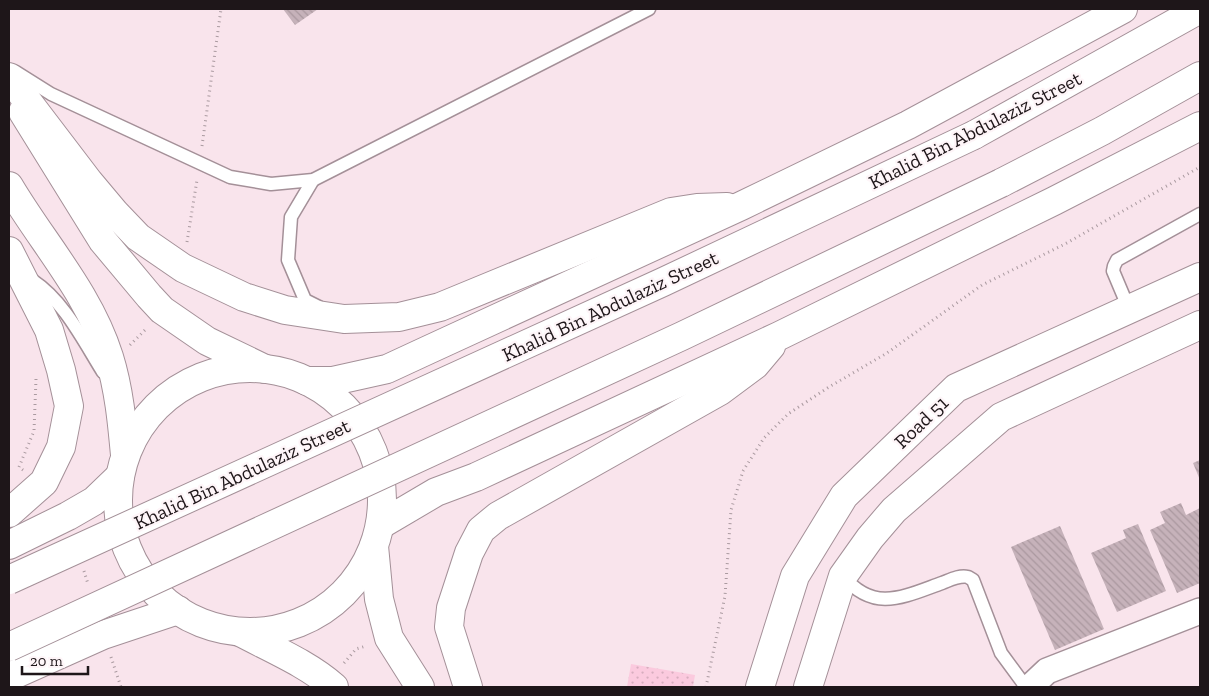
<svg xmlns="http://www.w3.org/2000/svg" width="1209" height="696" viewBox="0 0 1209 696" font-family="'Zilla Slab',serif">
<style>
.park{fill:url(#park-dots)}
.building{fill:url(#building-back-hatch)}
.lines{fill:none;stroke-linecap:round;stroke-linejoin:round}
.service-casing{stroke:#a49098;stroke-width:15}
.minor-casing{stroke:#a49098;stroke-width:28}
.tertiary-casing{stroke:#a49098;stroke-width:30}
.secondary-casing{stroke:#a49098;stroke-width:30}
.primary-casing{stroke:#a49098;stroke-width:30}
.path{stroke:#aa9aa0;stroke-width:3;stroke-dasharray:1 4;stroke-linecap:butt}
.service{stroke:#fff;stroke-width:12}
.minor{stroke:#fff;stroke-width:25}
.tertiary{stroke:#fff;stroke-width:28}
.secondary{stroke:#fff;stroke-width:28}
.primary{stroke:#fff;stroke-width:28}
.primary-bridge-casing{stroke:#a49098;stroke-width:30;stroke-linecap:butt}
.primary-bridge{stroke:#fff;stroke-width:28}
.labels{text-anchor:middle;stroke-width:4.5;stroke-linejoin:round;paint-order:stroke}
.street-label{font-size:20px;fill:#1e1619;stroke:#fef5f8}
</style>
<defs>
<pattern id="park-dots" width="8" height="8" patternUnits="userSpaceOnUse" patternTransform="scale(1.25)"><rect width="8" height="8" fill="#fbcade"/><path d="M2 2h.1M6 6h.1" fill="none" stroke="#d7adbe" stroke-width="1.8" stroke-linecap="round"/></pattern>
<pattern id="building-back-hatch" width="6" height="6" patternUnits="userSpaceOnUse" patternTransform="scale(1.25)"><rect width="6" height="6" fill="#c6b2ba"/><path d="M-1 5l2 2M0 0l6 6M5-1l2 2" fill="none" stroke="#aa989f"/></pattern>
</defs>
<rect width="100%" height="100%" fill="#f9e4ec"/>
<path class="park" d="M 631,664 L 695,675 L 693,687 L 627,687 Z"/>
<g class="building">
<path d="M 283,9 L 318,9 L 295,25 Z"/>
<path d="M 1200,460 L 1200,480 L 1193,463 Z"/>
<path d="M 1181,503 L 1186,515 L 1200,508 L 1200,583 L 1177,593 L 1150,530 L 1165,523 L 1160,512 Z"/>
<path d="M 1138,524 L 1166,591 L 1117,612 L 1091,553 L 1126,538 L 1123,530 Z"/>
<path d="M 1060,526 L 1104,629 L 1055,650 L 1011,547 Z"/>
</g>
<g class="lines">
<g class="service-casing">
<g id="service">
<path d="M 16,72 L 51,94 L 230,177 L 271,184 L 313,180 L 649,9"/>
<path d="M 313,180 L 291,217 L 288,260 L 305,300 L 319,307"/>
<path d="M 32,280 C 64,301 83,340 103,372"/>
<path d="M 1129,309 L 1113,271 L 1114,266 L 1117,260 L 1200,214"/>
<path d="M 843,576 C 874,613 903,597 942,583 C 950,580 959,575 968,577 L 973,580 L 1001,653 L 1026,687"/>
</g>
</g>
<g class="minor-casing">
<path id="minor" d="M 1030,687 L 1047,671 L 1200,611"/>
</g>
<g class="tertiary-casing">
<g id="tertiary">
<path d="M 760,687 L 795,576 L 844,496 L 956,388 L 1200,277"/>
<path d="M 808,687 L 843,576 L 870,538 L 894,510 L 1001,417 L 1200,325"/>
</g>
</g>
<g class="secondary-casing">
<g id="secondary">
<path d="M 23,112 L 103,241 L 149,296 L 162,310 L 207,341 L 265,369"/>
<path d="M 9,186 C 42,242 89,293 109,357 C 119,389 122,422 125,455"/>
</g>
</g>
<g class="primary-casing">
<g id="primary">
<path d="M 9,77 L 89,182 L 115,213 L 138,237 L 183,268 L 244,297 L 285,310 L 344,319 L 399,317 L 440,307 L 671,212 L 697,208 L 727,207"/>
<path d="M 974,135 L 1200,9"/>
<path d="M 1001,183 L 1102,131 L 1200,76"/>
<path d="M 9,251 L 49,330 L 61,370 L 69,406 L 61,447 L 44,482 L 9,513"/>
<circle cx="250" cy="500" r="132"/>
<path d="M 307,381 L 333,381 L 387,369 L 428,350 L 741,206 L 908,125 L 1123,9"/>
<path d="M 380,525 L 436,492 L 476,477 L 779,336 L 1054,201 L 1200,126"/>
<path d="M 9,545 L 68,516 L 94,501 L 120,476"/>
<path d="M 374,546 L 379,599 L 389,638 L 420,687"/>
<path d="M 240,632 C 272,649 308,664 334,687"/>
<path d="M 9,677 L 103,635 L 178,610"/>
<path d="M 468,687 L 449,627 L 451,608 L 469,553 L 481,530 L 498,516 L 720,391 L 755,365 L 771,346"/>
</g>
</g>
<g class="path">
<path d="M 202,146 L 221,9"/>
<path d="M 187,242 L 197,180"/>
<path d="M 130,345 L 147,328"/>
<path d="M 23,470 L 19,467 L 34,431 L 36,379"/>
<path d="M 84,571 L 88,584"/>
<path d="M 111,657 L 121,687"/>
<path d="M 344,663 L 356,649 L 366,646"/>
<path d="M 706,687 L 725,596 L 731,510 L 743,471 L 764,438 L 788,414 L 829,387 L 887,353 L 982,285 L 1065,244 L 1200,167"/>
</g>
<use href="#service" class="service"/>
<use href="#minor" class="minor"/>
<use href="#tertiary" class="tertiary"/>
<use href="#secondary" class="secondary"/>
<use href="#primary" class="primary"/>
<g class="primary-bridge-casing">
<g id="primary-bridge">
<path d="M 9,580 L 663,282 L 974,135"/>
<path d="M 9,647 L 682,336 L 1001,183"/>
</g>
</g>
<use href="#primary-bridge" class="primary-bridge"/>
</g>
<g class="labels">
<g class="street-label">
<text transform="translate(975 130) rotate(-27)" y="7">Khalid Bin Abdulaziz Street</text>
<text transform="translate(610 306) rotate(-25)" y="7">Khalid Bin Abdulaziz Street</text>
<text transform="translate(921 422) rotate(-44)" y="7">Road 51</text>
<text transform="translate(242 474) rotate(-25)" y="7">Khalid Bin Abdulaziz Street</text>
</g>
</g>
<rect width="1209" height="696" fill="none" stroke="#1e1619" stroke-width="20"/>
<path d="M22 666v8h66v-8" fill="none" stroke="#1e1619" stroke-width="2.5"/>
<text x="30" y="666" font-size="15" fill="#1e1619" stroke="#fef5f8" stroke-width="4" paint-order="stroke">20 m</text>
</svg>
